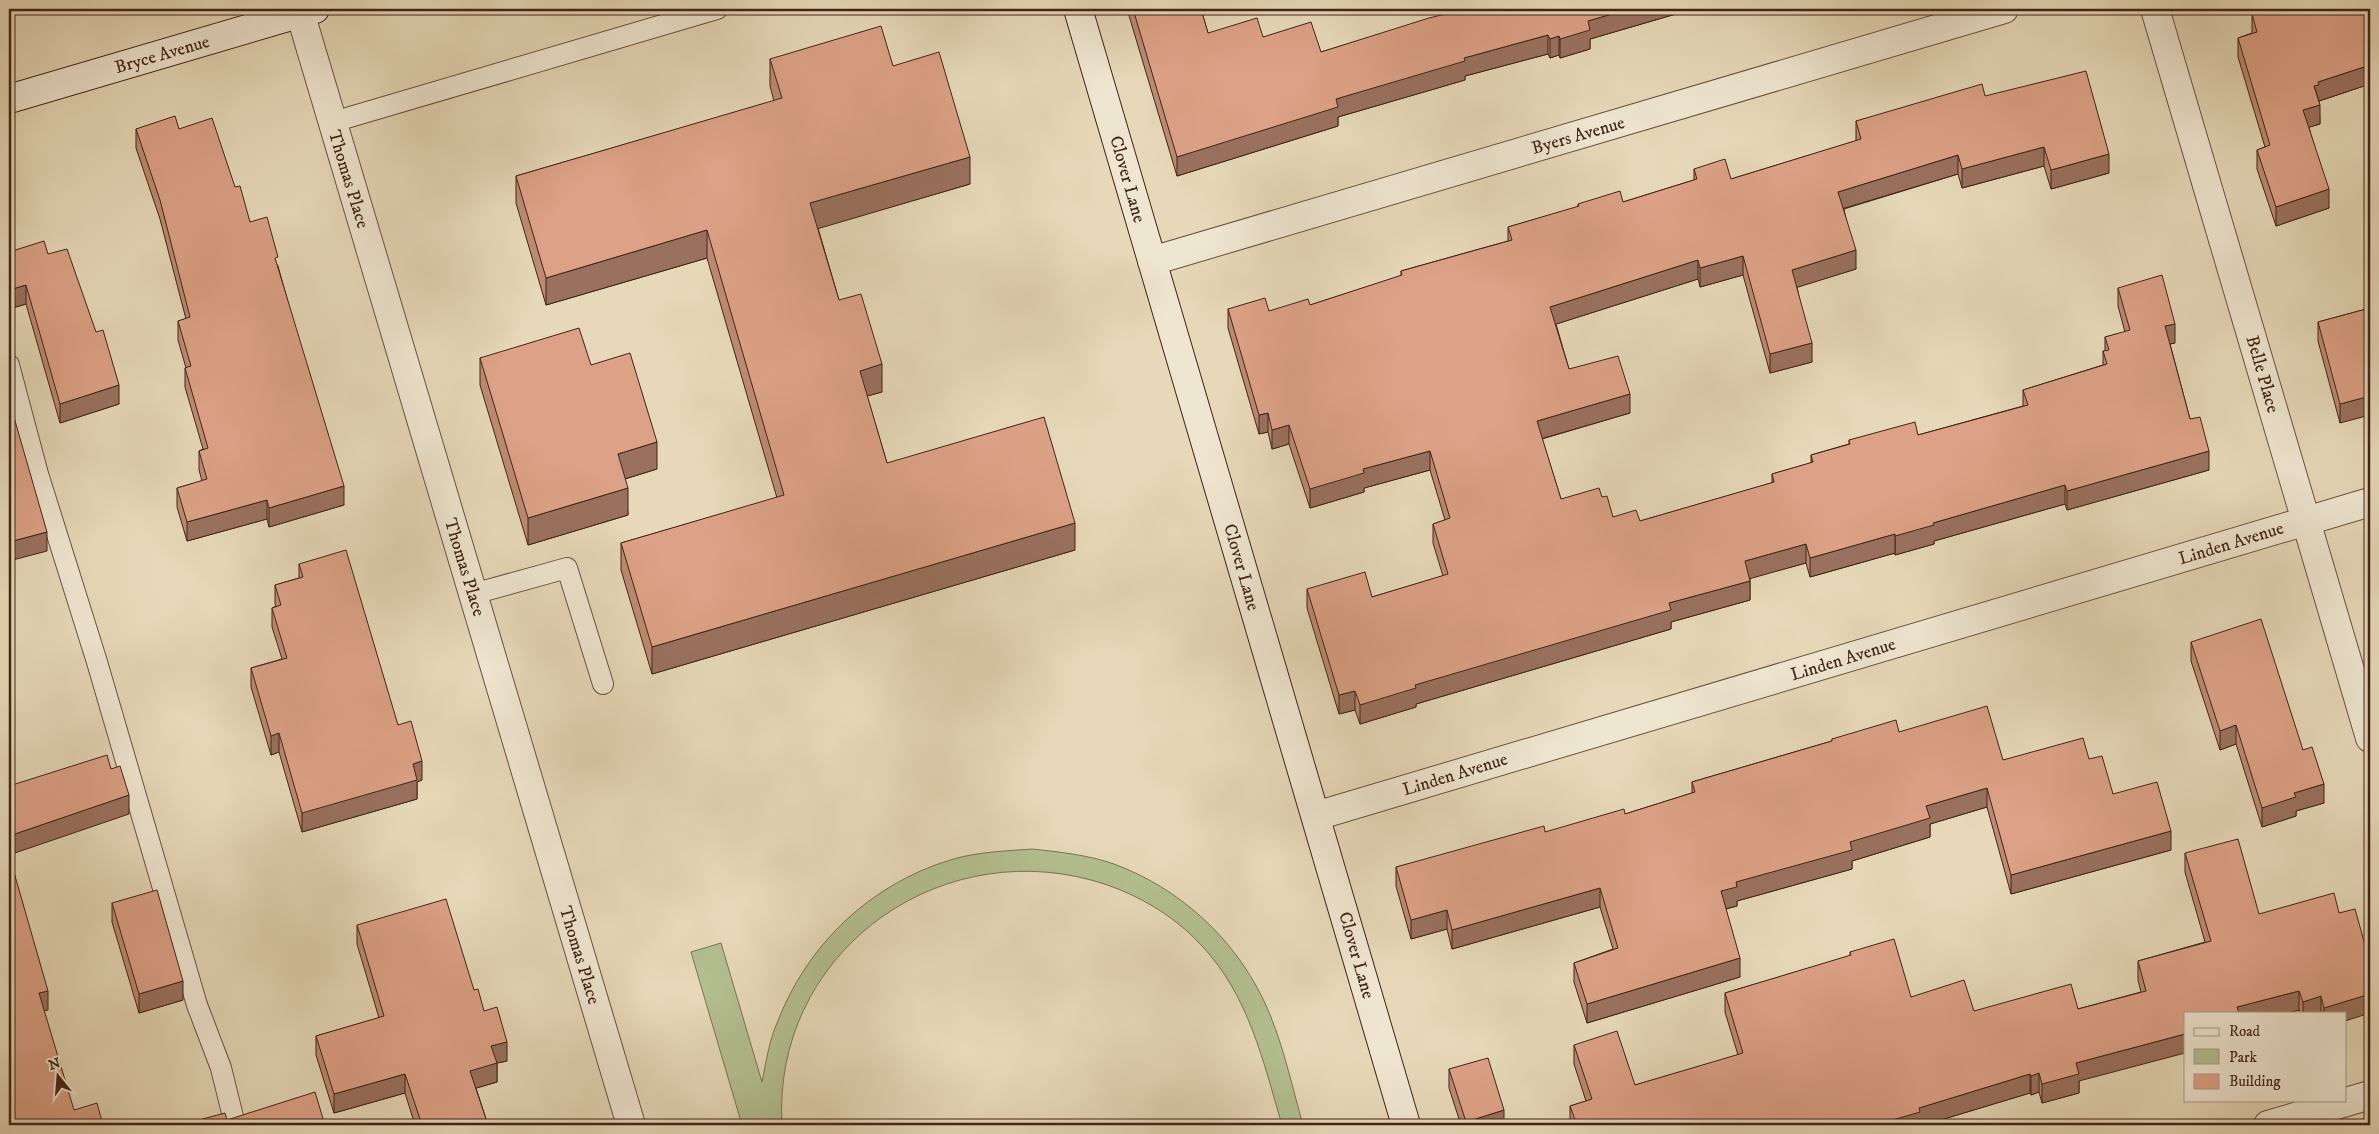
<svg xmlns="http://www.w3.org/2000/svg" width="2379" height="1134" viewBox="0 0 2379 1134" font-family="'IM FELL DW Pica',serif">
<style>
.green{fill:#b3bf90;stroke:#7a7253}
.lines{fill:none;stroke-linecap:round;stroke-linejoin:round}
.lane-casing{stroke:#6a523e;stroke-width:22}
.street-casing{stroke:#6a523e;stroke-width:30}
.secondary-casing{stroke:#412516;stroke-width:30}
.lane{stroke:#efe6d1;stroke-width:20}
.street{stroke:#efe6d1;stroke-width:28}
.secondary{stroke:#efe6d1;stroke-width:28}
.wall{fill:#bd8a73;stroke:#412516}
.shaded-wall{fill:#9a715e;stroke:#412516}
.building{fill:#dca186;stroke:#412516}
.labels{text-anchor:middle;stroke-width:4;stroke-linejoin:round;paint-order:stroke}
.street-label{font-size:18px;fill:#412516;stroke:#efe6d1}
</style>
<rect width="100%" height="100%" fill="#e6d8b8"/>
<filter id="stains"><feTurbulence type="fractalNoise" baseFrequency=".004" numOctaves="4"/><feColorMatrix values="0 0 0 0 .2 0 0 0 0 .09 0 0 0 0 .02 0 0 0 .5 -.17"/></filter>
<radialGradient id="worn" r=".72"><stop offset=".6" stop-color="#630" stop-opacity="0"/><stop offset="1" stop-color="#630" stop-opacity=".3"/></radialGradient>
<path class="green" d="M 1032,849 C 1060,852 1088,855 1114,864 C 1179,888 1233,937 1263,999 C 1282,1038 1291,1083 1303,1125 L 1282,1125 C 1263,1061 1249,996 1202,946 C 1173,914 1132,891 1091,880 C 931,837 772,958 782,1125 L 742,1125 L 691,952 L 721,943 L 762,1082 C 766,1062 769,1042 777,1023 C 807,945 869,885 950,860 C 976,852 1005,851 1032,849 Z"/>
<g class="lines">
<g class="lane-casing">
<g id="lane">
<path d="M 333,122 L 717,9"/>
<path d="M 9,365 L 38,474 L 97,662 L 197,1005 L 221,1068 L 235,1125"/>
<path d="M 473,594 L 567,568 L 603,684"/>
</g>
</g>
<g class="street-casing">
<g id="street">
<path d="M 299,9 L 631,1125"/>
<path d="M 2155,9 L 2370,738"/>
<path d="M 1152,261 L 2004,9"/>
<path d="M 1316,816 L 2370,502"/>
<path d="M 2268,1125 L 2370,1095"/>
</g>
</g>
<g class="secondary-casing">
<g id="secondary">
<path d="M 1078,9 L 1406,1125"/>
<path d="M 9,99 L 315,9"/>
</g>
</g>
<use href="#lane" class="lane"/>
<use href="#street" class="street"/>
<use href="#secondary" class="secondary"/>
</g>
<g class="wall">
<path d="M 1127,9 L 1201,9 L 1208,33 L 1263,37 L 1321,52 L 1466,9 L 1693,9 L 1590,39 L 1590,49 L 1560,58 L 1559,55 L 1550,58 L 1548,54 L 1465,76 L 1465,80 L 1338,117 L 1338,126 L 1177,176 Z"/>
<path d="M 2370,9 L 2370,84 L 2319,101 L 2320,124 L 2309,127 L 2329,208 L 2276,226 L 2257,169 L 2257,150 L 2265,147 L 2238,57 L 2238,38 L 2252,33 L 2252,14 Z"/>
<path d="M 770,59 L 893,66 L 970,184 L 818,228 L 839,300 L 882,392 L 867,396 L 887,463 L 1075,550 L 652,674 L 621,570 L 621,543 L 777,498 L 707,258 L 546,305 L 516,203 L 516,176 L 774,101 L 770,86 Z"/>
<path d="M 1985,96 L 2109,173 L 2051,189 L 2044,166 L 1962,188 L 1958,174 L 1844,209 L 1856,269 L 1797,287 L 1812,362 L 1770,373 L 1743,275 L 1700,287 L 1698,279 L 1556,324 L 1569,369 L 1630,413 L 1542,439 L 1561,499 L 1602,497 L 1613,517 L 1640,521 L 1772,483 L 1772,474 L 1811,463 L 1811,455 L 1849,444 L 1849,440 L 1918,435 L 2023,406 L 2023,390 L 2103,365 L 2103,351 L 2105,351 L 2105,337 L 2125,332 L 2118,306 L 2118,288 L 2175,343 L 2170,344 L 2190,419 L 2209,470 L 2067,510 L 2065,504 L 1934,541 L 1934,544 L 1895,555 L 1895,553 L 1810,577 L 1806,563 L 1750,578 L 1750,600 L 1671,622 L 1671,629 L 1416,704 L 1416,707 L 1360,724 L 1355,710 L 1339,714 L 1307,608 L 1307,589 L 1372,597 L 1443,576 L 1433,543 L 1433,524 L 1445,520 L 1430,470 L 1364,488 L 1364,492 L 1310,508 L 1289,444 L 1272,449 L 1268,432 L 1259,434 L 1228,328 L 1228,309 L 1269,311 L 1310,305 L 1401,276 L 1401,271 L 1508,241 L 1508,227 L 1578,207 L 1578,204 L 1623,202 L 1694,180 L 1694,169 L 1731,179 L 1856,141 L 1856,121 Z"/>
<path d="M 136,129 L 179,129 L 235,187 L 250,222 L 278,266 L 344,505 L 269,527 L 267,519 L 187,541 L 177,507 L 177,488 L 202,481 L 199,470 L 199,451 L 203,449 L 185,387 L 185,368 L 186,368 L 178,340 L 178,321 L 186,319 L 160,219 L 136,148 Z"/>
<path d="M 48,254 L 119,404 L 60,423 L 26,304 L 9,309 Z"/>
<path d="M 2370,308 L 2340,423 L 2318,341 L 2318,322 Z"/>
<path d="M 480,358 L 591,365 L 657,469 L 625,479 L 628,515 L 528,545 L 480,385 Z"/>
<path d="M 299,564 L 398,725 L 422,780 L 417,782 L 417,799 L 302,832 L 279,752 L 271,755 L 251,687 L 251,668 L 282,659 L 272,627 L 272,608 L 276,606 L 275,604 L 275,585 L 299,578 Z"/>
<path d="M 2191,642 L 2303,750 L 2324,803 L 2296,811 L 2296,816 L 2262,827 L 2236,744 L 2220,750 L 2191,661 Z"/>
<path d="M 1899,732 L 2003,760 L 2089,759 L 2113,794 L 2171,850 L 2011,894 L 1987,807 L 1930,824 L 1930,837 L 1852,861 L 1852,869 L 1737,901 L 1737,906 L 1726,909 L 1740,977 L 1587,1023 L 1574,982 L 1574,963 L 1613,949 L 1600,907 L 1452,949 L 1447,929 L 1411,939 L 1396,886 L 1396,867 L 1625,814 L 1692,793 L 1692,782 L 1832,741 L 1832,739 Z"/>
<path d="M 2185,853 L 2259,914 L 2345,1013 L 2300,1013 L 2299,1010 L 2288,1013 L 2185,1013 L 2079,1081 L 2079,1093 L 2042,1103 L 2039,1092 L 2031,1095 L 2030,1093 L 1924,1125 L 1570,1125 L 1570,1106 L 1586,1101 L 1574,1064 L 1574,1045 L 1635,1085 L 1738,1055 L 1725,1012 L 1725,993 L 1850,956 L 1850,952 L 1911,997 L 1974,1011 L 2078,1009 L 2141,992 L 2138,980 L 2138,961 L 2205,942 L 2185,872 Z"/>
<path d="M 112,903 L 183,1000 L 139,1013 L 112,922 Z"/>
<path d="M 357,925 L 474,990 L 507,1061 L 497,1063 L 497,1082 L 476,1088 L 488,1125 L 415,1125 L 405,1093 L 334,1113 L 316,1055 L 316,1036 L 379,1018 L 357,944 Z"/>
<path d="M 1449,1069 L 1504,1125 L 1461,1125 L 1449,1088 Z"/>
</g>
<g class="shaded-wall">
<path d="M 1629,9 L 1693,9 L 1590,39 L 1590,49 L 1560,58 L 1560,39 L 1588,21 Z"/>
<path d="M 1548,35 L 1548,54 L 1465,76 L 1465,80 L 1338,117 L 1338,126 L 1177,176 L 1177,157 L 1336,99 L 1464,58 Z"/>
<path d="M 1559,36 L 1559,55 L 1550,58 L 1550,39 Z"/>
<path d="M 2370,65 L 2370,84 L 2319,101 L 2314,86 L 2318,82 Z"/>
<path d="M 2320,105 L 2320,124 L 2303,129 L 2303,110 Z"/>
<path d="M 2044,147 L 2044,166 L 1962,188 L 1962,169 Z"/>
<path d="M 2109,154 L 2109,173 L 2051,189 L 2051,170 Z"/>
<path d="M 1958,155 L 1958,174 L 1838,210 L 1838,192 Z"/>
<path d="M 970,157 L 970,184 L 810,231 L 810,203 Z"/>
<path d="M 2329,189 L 2329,208 L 2276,226 L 2276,207 Z"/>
<path d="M 707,230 L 707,258 L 546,305 L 546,278 Z"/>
<path d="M 1856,250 L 1856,269 L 1792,289 L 1792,270 Z"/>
<path d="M 1743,256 L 1743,275 L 1700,287 L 1700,268 Z"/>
<path d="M 1698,260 L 1698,279 L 1550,326 L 1550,307 Z"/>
<path d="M 26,285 L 26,304 L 9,309 L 9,290 Z"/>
<path d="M 2175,324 L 2175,343 L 2165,345 L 2165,326 Z"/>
<path d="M 1812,343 L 1812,362 L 1770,373 L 1770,354 Z"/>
<path d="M 882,364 L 882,392 L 860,398 L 860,371 Z"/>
<path d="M 119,385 L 119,404 L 60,423 L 60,404 Z"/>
<path d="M 1630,394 L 1630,413 L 1537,440 L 1537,421 Z"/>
<path d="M 2370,396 L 2370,415 L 2340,423 L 2340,404 Z"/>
<path d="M 1268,413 L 1268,432 L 1259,434 L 1259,415 Z"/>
<path d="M 1289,425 L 1289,444 L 1272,449 L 1272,430 Z"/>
<path d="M 657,442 L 657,469 L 618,481 L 618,454 Z"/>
<path d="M 1430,451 L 1430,470 L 1364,488 L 1364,492 L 1310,508 L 1310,489 L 1363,469 Z"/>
<path d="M 2209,451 L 2209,470 L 2067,510 L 2067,491 Z"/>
<path d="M 2065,485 L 2065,504 L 1934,541 L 1934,544 L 1895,555 L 1895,536 L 1933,523 Z"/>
<path d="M 344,486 L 344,505 L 269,527 L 269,508 Z"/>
<path d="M 628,488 L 628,515 L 528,545 L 528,518 Z"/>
<path d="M 267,500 L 267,519 L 187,541 L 187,522 Z"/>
<path d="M 1075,523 L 1075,550 L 652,674 L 652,647 Z"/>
<path d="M 47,532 L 47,551 L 9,561 L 9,542 Z"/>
<path d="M 1895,534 L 1895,553 L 1810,577 L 1810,558 Z"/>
<path d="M 1806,544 L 1806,563 L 1745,580 L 1745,561 Z"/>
<path d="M 1750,581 L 1750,600 L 1671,622 L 1671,629 L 1416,704 L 1416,707 L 1360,724 L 1360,705 L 1415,685 L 1669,603 Z"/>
<path d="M 14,691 L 14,710 L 9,712 L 9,693 Z"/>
<path d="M 1355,691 L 1355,710 L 1339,714 L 1339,695 Z"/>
<path d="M 2236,725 L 2236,744 L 2220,750 L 2220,731 Z"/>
<path d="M 279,733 L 279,752 L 271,755 L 271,736 Z"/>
<path d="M 422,761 L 422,780 L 417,782 L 417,799 L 302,832 L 302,813 L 413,764 Z"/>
<path d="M 2324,784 L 2324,803 L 2296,811 L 2296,816 L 2262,827 L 2262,808 L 2294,793 Z"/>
<path d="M 1987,788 L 1987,807 L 1930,824 L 1930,837 L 1852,861 L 1852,869 L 1737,901 L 1737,906 L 1721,910 L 1721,891 L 1736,882 L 1850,842 L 1926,806 Z"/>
<path d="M 129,795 L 129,814 L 9,855 L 9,836 Z"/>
<path d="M 2171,831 L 2171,850 L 2011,894 L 2011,875 Z"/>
<path d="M 1600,888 L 1600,907 L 1452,949 L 1452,930 Z"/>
<path d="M 1447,910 L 1447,929 L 1411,939 L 1411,920 Z"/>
<path d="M 1740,958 L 1740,977 L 1587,1023 L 1587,1004 Z"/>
<path d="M 183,981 L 183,1000 L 139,1013 L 139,994 Z"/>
<path d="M 48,991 L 48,1010 L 39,1012 L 39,993 Z"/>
<path d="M 2299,991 L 2299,1010 L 2288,1013 L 2237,1013 L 2237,1007 Z"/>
<path d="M 2370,994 L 2370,1013 L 2345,1021 L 2345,1013 L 2324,1013 L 2324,1008 Z"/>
<path d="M 2321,996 L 2321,1013 L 2303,1013 L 2303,1002 Z"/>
<path d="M 2185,1034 L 2185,1053 L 2079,1081 L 2079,1093 L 2042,1103 L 2042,1084 L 2076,1063 Z"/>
<path d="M 507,1042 L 507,1061 L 497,1063 L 497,1082 L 470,1090 L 470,1071 L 491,1046 Z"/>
<path d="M 2039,1073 L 2039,1092 L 2031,1095 L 2031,1076 Z"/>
<path d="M 405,1074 L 405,1093 L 334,1113 L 334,1094 Z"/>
<path d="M 2030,1074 L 2030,1093 L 1924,1125 L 1875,1125 L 1919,1108 Z"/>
<path d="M 1504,1110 L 1504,1125 L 1466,1125 L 1466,1122 Z"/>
<path d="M 324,1122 L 324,1125 L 317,1125 Z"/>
</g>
<g class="building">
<path d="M 1133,9 L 1201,9 L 1208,33 L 1257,18 L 1263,37 L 1311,22 L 1321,52 L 1429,18 L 1466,9 L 1629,9 L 1588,21 L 1590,30 L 1560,39 L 1559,36 L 1550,39 L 1548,35 L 1464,58 L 1465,61 L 1336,99 L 1338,107 L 1177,157 Z"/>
<path d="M 2270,9 L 2370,9 L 2370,65 L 2318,82 L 2319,85 L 2314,86 L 2320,105 L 2303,110 L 2329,189 L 2276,207 L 2257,150 L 2270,145 L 2238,38 L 2257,32 L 2252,14 Z"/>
<path d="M 881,26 L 893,66 L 939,52 L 970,157 L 810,203 L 839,300 L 861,294 L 882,364 L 860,371 L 887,463 L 1044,417 L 1075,523 L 652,647 L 621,543 L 784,495 L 707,230 L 546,278 L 516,176 L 782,98 L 770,59 Z"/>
<path d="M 2086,71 L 2109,154 L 2051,170 L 2044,147 L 1962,169 L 1958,155 L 1838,192 L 1856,250 L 1792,270 L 1812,343 L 1770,354 L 1743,256 L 1700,268 L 1698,260 L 1550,307 L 1569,369 L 1618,356 L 1630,394 L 1537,421 L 1561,499 L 1599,488 L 1602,497 L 1607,496 L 1613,517 L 1636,510 L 1640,521 L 1774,482 L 1772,474 L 1813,462 L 1811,455 L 1850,444 L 1849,440 L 1915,422 L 1918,435 L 2028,405 L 2023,390 L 2107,364 L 2103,351 L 2109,350 L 2105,337 L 2130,330 L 2118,288 L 2162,275 L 2175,324 L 2165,326 L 2190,419 L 2200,417 L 2209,451 L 2067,491 L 2065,485 L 1933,523 L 1934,525 L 1895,536 L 1895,534 L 1810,558 L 1806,544 L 1745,561 L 1750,581 L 1669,603 L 1671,610 L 1415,685 L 1416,688 L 1360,705 L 1355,691 L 1339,695 L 1307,589 L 1365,572 L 1372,597 L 1448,574 L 1433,524 L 1450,518 L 1430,451 L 1363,469 L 1364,473 L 1310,489 L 1289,425 L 1272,430 L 1268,413 L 1259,415 L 1228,309 L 1265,298 L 1269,311 L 1308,299 L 1310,305 L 1402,275 L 1401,271 L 1512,240 L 1508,227 L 1579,206 L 1578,204 L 1620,191 L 1623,202 L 1697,179 L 1694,169 L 1725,159 L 1731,179 L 1861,139 L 1856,121 L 1982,84 L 1985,96 Z"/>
<path d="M 175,116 L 179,129 L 212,118 L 235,187 L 240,186 L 250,222 L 267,217 L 278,257 L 275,258 L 344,486 L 269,508 L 267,500 L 187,522 L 177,488 L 207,479 L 199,451 L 208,448 L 185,368 L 191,366 L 178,321 L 190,317 L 160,200 L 136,129 Z"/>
<path d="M 44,241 L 48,254 L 67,249 L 96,332 L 103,330 L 119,385 L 60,404 L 26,285 L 9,290 L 9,252 Z"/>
<path d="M 2370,308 L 2370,396 L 2340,404 L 2318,322 Z"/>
<path d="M 579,328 L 591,365 L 630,353 L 657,442 L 618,454 L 628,488 L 528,518 L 480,358 Z"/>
<path d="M 9,400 L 47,532 L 9,542 Z"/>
<path d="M 346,550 L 398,725 L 411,721 L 422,761 L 413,764 L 417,780 L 302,813 L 279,733 L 271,736 L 251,668 L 287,658 L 272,608 L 281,605 L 275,585 L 303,577 L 299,564 Z"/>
<path d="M 2261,619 L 2303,750 L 2312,747 L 2324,784 L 2294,793 L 2296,797 L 2262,808 L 2236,725 L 2220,731 L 2191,642 Z"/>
<path d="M 9,671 L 14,691 L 9,693 Z"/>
<path d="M 1987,706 L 2003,760 L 2083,738 L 2089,759 L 2102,756 L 2113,794 L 2157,782 L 2171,831 L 2011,875 L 1987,788 L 1926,806 L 1930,818 L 1850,842 L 1852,850 L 1736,882 L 1737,887 L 1721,891 L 1740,958 L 1587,1004 L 1574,963 L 1618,948 L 1600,888 L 1452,930 L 1447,910 L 1411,920 L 1396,867 L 1544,826 L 1545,832 L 1624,809 L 1625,814 L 1695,792 L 1692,782 L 1832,741 L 1832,739 L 1896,720 L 1899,732 Z"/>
<path d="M 107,755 L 111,769 L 120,766 L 129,795 L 9,836 L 9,786 Z"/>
<path d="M 2238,839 L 2259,914 L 2334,893 L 2339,913 L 2355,909 L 2370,963 L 2370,994 L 2324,1008 L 2321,996 L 2303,1002 L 2299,991 L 2237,1007 L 2239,1013 L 2185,1013 L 2185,1034 L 2076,1063 L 2079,1074 L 2042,1084 L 2039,1073 L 2031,1076 L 2030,1074 L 1919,1108 L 1920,1112 L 1875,1125 L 1854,1125 L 1854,1123 L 1846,1125 L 1577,1125 L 1570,1106 L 1592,1099 L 1574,1045 L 1617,1031 L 1635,1085 L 1743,1053 L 1725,993 L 1851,955 L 1850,952 L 1894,939 L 1911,997 L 1964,980 L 1974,1011 L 2071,984 L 2078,1009 L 2146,991 L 2138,961 L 2211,941 L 2185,853 Z"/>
<path d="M 9,855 L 48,991 L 39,993 L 74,1110 L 97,1103 L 103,1125 L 9,1125 Z"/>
<path d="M 157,890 L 183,981 L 139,994 L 112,903 Z"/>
<path d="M 446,899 L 474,990 L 478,989 L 484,1011 L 497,1007 L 507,1042 L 491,1046 L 497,1063 L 470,1071 L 488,1125 L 422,1125 L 405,1074 L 334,1094 L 316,1036 L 384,1016 L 357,925 Z"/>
<path d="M 1488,1058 L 1504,1110 L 1466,1122 L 1449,1069 Z"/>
<path d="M 315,1092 L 324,1122 L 317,1125 L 180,1125 L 225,1113 L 227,1120 Z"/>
</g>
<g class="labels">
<g class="street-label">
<text transform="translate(162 54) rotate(-16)" y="6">Bryce Avenue</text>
<text transform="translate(1578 135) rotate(-16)" y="6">Byers Avenue</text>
<text transform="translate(349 179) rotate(73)" y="6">Thomas Place</text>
<text transform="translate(1128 179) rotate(74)" y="6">Clover Lane</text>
<text transform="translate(2263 374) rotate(74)" y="6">Belle Place</text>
<text transform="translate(2231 543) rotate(-17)" y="6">Linden Avenue</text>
<text transform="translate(465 567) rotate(73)" y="6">Thomas Place</text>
<text transform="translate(1242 567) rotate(74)" y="6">Clover Lane</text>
<text transform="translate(1843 659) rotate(-17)" y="6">Linden Avenue</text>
<text transform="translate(1455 774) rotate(-17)" y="6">Linden Avenue</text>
<text transform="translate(580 955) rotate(73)" y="6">Thomas Place</text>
<text transform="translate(1357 955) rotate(74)" y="6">Clover Lane</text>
</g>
</g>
<rect width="2379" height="1134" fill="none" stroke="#e6d8b8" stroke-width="30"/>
<rect x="10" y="10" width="2359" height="1114" fill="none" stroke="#412516" stroke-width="2.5"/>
<rect x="15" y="15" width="2349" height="1104" fill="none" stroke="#412516"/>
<rect x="2184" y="1012" width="162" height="90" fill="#efe6d1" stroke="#a99986"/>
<rect x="2194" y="1028" width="25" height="8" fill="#efe6d1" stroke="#a99986"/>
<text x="2229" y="1036" font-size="15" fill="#412516">Road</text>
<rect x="2194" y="1049" width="25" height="15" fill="#b3bf90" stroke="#a99986"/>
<text x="2229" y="1062" font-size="15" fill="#412516">Park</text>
<rect x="2194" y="1074" width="25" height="15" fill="#dca186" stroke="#a99986"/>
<text x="2229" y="1086" font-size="15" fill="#412516">Building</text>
<g transform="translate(58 1076) rotate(343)" stroke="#efe6d1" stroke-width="4" paint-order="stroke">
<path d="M0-4L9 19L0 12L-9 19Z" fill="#412516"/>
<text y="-8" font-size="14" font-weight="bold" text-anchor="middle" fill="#412516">N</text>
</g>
<rect width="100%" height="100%" filter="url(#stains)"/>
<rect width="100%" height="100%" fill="url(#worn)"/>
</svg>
